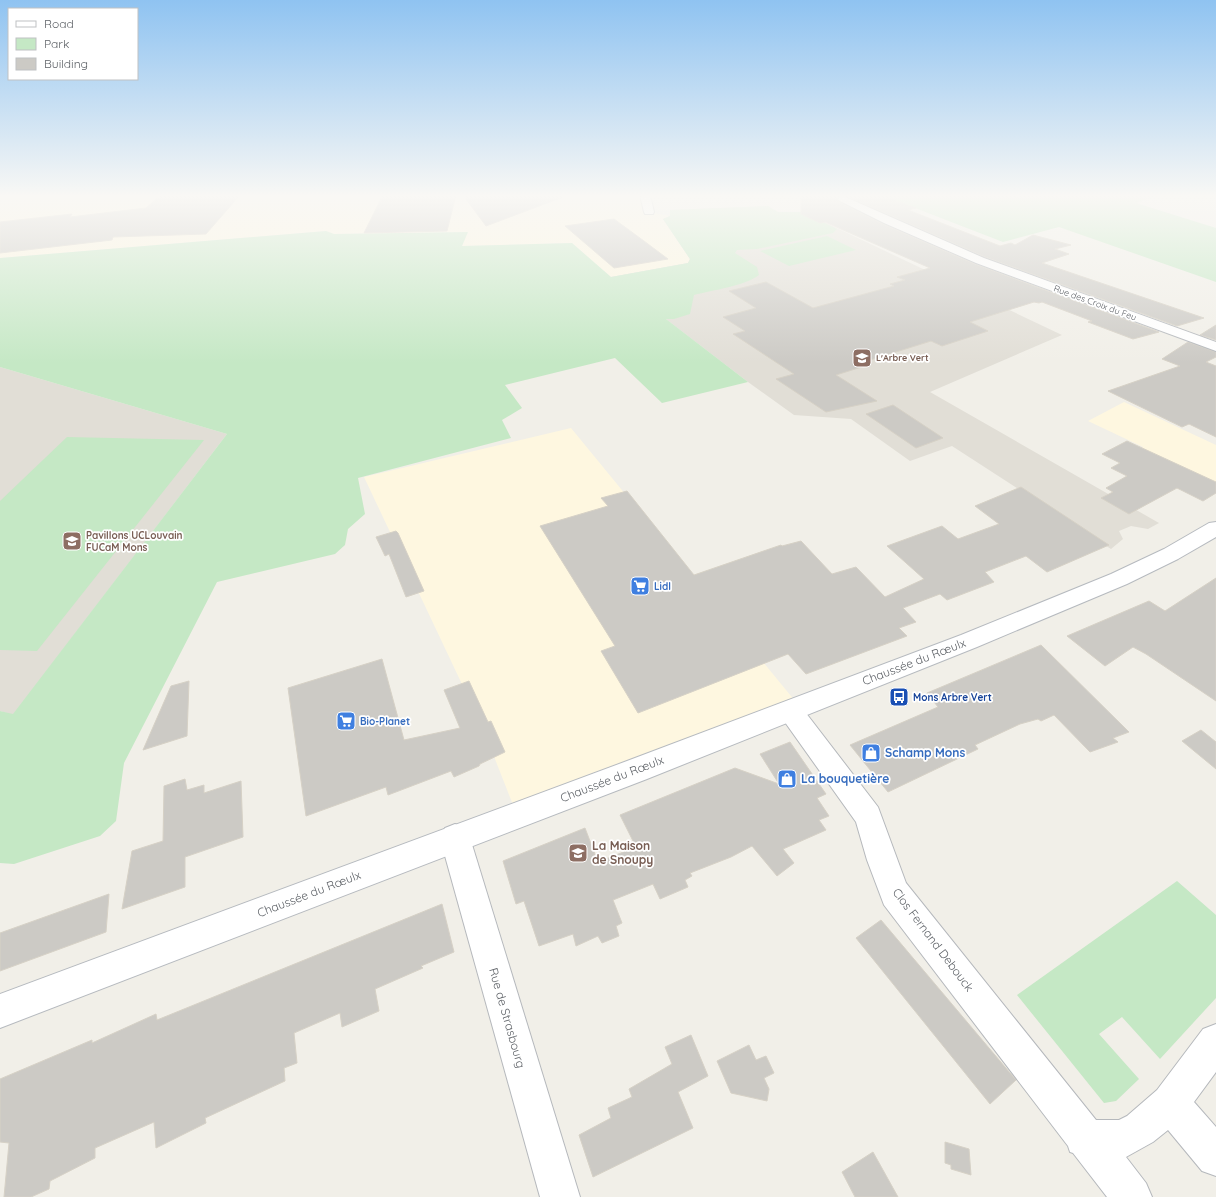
<svg xmlns="http://www.w3.org/2000/svg" width="1216" height="1197" viewBox="0 0 1216 1197" font-family="Quicksand,sans-serif">
<style>
.commercial{fill:#fef7e0}
.education{fill:#e1ded6}
.green{fill:#c5e8c5}
.building{fill:#cccac5;stroke:#d6d1c6}
.lines{fill:none;stroke-linecap:round;stroke-linejoin:round}
.street-casing{stroke:#b5b8bc;stroke-width:2}
.secondary-casing{stroke:#b6babf;stroke-width:2}
.street{fill:#fff;fill-rule:evenodd}
.secondary{fill:#fff;fill-rule:evenodd}
.labels{text-anchor:middle;stroke-width:3.5;stroke-linejoin:round;paint-order:stroke}
.far-street-label{font-size:9px;fill:#5f6368;stroke:#fff}
.far-education-label{font-size:9px;font-weight:bold;fill:#785e54;stroke:#fff;text-anchor:start}
.education-label{font-size:10px;font-weight:bold;fill:#785e54;stroke:#fff;text-anchor:start}
.shop-label{font-size:10px;font-weight:bold;fill:#366cbe;stroke:#fff;text-anchor:start}
.transit-label{font-size:10px;font-weight:bold;fill:#164399;stroke:#fff;text-anchor:start}
.near-street-label{font-size:12px;fill:#5f6368;stroke:#fff}
.near-shop-label{font-size:12px;font-weight:bold;fill:#366cbe;stroke:#fff;text-anchor:start}
.near-education-label{font-size:12px;font-weight:bold;fill:#785e54;stroke:#fff;text-anchor:start}
</style>
<rect width="100%" height="100%" fill="#f1efe8"/>
<g class="commercial">
<path d="M 0,195 L 644,195 L 649,212 L 670,216 L 663,219 L 690,259 L 688,263 L 611,277 L 572,243 L 462,246 L 467,232 L 334,234 L 326,231 L 0,258 Z"/>
<path d="M 1124,402 L 1216,445 L 1216,485 L 1141,449 L 1143,447 L 1088,421 Z"/>
<path d="M 571,428 L 800,707 L 517,815 L 493,754 L 469,699 L 364,477 Z"/>
</g>
<g class="education">
<path d="M 768,206 L 778,212 L 803,212 L 1062,335 L 930,392 L 1159,523 L 1148,529 L 1131,526 L 1119,531 L 1123,539 L 1111,549 L 952,446 L 910,461 L 851,419 L 794,415 L 748,382 L 611,277 L 688,263 L 690,259 L 663,219 L 670,216 L 670,210 Z"/>
<path d="M 0,367 L 227,434 L 13,715 L 0,711 Z"/>
</g>
<g class="green">
<path d="M 840,195 L 1159,195 L 1136,203 L 1216,228 L 1216,282 L 1059,227 L 1003,242 L 884,196 Z"/>
<path d="M 768,206 L 778,212 L 803,212 L 837,229 L 833,233 L 757,249 L 737,250 L 735,253 L 757,267 L 759,275 C 745,286 713,290 694,295 L 690,314 L 674,319 L 666,319 L 748,382 L 662,403 L 615,358 L 505,385 L 522,408 L 502,420 L 511,438 L 358,478 L 365,514 L 348,529 L 345,545 L 335,554 L 217,582 L 124,763 L 116,821 L 100,836 L 14,864 L 0,863 L 0,711 L 13,714 L 227,434 L 0,367 L 0,258 L 326,231 L 334,234 L 468,232 L 462,246 L 572,243 L 611,277 L 688,263 L 690,259 L 663,219 L 670,216 L 670,210 Z"/>
<path d="M 827,236 L 856,250 L 789,266 L 760,251 Z"/>
<path d="M 67,437 L 204,440 L 37,651 L 0,650 L 0,501 Z"/>
<path d="M 1177,881 L 1216,915 L 1216,998 L 1160,1059 L 1122,1017 L 1099,1034 L 1139,1079 L 1116,1101 L 1104,1103 L 1017,995 Z"/>
</g>
<g class="building">
<path d="M 161,195 L 240,195 L 206,234 L 113,237 L 112,240 L 0,253 L 0,222 L 72,214 L 70,217 L 146,208 Z"/>
<path d="M 383,195 L 456,195 L 447,231 L 364,233 Z"/>
<path d="M 463,195 L 563,195 L 563,197 L 486,226 Z"/>
<path d="M 801,195 L 840,195 L 836,199 L 839,202 L 883,224 L 975,264 L 1159,332 L 1133,339 L 1088,322 L 1092,321 L 1042,302 L 1039,303 L 1034,302 L 970,322 L 988,331 L 942,346 L 931,341 L 867,361 L 871,364 L 836,375 L 877,401 L 826,412 L 776,379 L 794,374 L 733,334 L 745,331 L 723,317 L 756,308 L 729,291 L 766,282 L 813,308 L 894,286 L 890,284 L 905,280 L 897,277 L 930,268 L 825,222 L 820,223 L 801,214 Z"/>
<path d="M 846,196 L 884,196 L 916,208 L 908,210 L 1000,246 L 1011,243 L 1015,245 L 1033,235 L 1071,245 L 1055,249 L 1069,254 L 1042,263 L 1204,318 L 1177,326 L 985,257 Z"/>
<path d="M 614,219 L 644,241 L 668,259 L 614,268 L 565,226 Z"/>
<path d="M 1216,325 L 1216,340 L 1200,335 Z"/>
<path d="M 1188,342 L 1216,352 L 1216,357 L 1206,362 L 1216,366 L 1216,437 L 1189,424 L 1182,427 L 1108,391 L 1180,366 L 1162,359 Z"/>
<path d="M 893,405 L 943,438 L 916,448 L 866,414 Z"/>
<path d="M 1127,441 L 1216,482 L 1216,493 L 1203,501 L 1177,488 L 1129,514 L 1101,498 L 1113,492 L 1106,488 L 1127,476 L 1111,468 L 1120,463 L 1102,454 Z"/>
<path d="M 1021,487 L 1109,545 L 1047,572 L 1026,556 L 985,572 L 994,582 L 947,600 L 940,594 L 903,608 L 916,622 L 899,628 L 907,636 L 806,674 L 788,654 L 638,713 L 601,651 L 615,646 L 540,526 L 608,506 L 601,498 L 627,491 L 694,575 L 781,545 L 782,546 L 801,541 L 832,574 L 856,567 L 885,597 L 924,579 L 887,546 L 942,526 L 958,539 L 999,524 L 975,506 Z"/>
<path d="M 396,531 L 398,533 L 424,591 L 406,597 L 389,554 L 385,556 L 376,537 Z"/>
<path d="M 1216,578 L 1216,701 L 1146,654 L 1133,647 L 1105,666 L 1067,636 L 1149,601 L 1165,611 Z"/>
<path d="M 1041,645 L 1129,732 L 1113,738 L 1118,742 L 1090,752 L 1054,715 L 1041,721 L 1038,719 L 1020,724 L 975,745 L 978,749 L 888,792 L 850,745 L 938,707 L 927,693 Z"/>
<path d="M 382,659 L 404,740 L 460,728 L 444,690 L 469,681 L 488,722 L 491,721 L 505,752 L 480,764 L 479,766 L 454,777 L 451,771 L 388,795 L 386,787 L 306,816 L 288,688 Z"/>
<path d="M 189,681 L 187,736 L 143,750 L 171,686 Z"/>
<path d="M 1201,730 L 1216,742 L 1216,769 L 1182,741 Z"/>
<path d="M 790,742 L 826,794 L 817,798 L 829,816 L 819,820 L 826,830 L 783,849 L 794,863 L 777,876 L 752,846 L 731,857 L 690,873 L 692,876 L 685,880 L 688,887 L 660,899 L 653,884 L 613,900 L 622,923 L 616,926 L 619,936 L 602,943 L 598,936 L 576,946 L 573,934 L 539,946 L 524,901 L 516,904 L 503,861 L 585,828 L 598,862 L 636,847 L 620,815 L 735,768 L 779,784 L 760,754 Z"/>
<path d="M 185,779 L 187,790 L 204,785 L 204,793 L 241,781 L 243,837 L 185,857 L 185,887 L 122,909 L 132,851 L 163,841 L 164,786 Z"/>
<path d="M 109,894 L 106,932 L 0,971 L 0,933 Z"/>
<path d="M 442,904 L 454,952 L 421,966 L 423,968 L 375,989 L 379,1011 L 342,1027 L 340,1013 L 294,1033 L 297,1063 L 284,1068 L 285,1081 L 205,1118 L 206,1123 L 156,1148 L 154,1122 L 95,1148 L 95,1158 L 50,1181 L 49,1189 L 31,1197 L 4,1197 L 9,1143 L 0,1142 L 0,1079 L 92,1040 L 92,1043 L 156,1014 L 157,1020 Z"/>
<path d="M 881,920 L 1016,1080 L 990,1104 L 856,938 Z"/>
<path d="M 691,1035 L 708,1076 L 678,1092 L 693,1128 L 593,1177 L 579,1135 L 611,1118 L 608,1108 L 632,1097 L 629,1089 L 672,1064 L 665,1047 Z"/>
<path d="M 749,1045 L 756,1060 L 766,1056 L 774,1073 L 764,1078 L 769,1089 L 767,1101 L 731,1093 L 717,1061 Z"/>
<path d="M 945,1142 L 969,1149 L 971,1175 L 951,1169 L 951,1165 L 945,1163 Z"/>
<path d="M 873,1152 L 898,1197 L 855,1197 L 842,1172 Z"/>
</g>
<g class="lines">
<g class="street-casing">
<g id="street">
<path d="M 640,195 L 650,195 L 654,212 L 653,214 L 645,214 L 644,212 Z"/>
<path d="M 843,196 L 984,258 L 1216,342 L 1216,351 L 976,263 L 884,223 L 840,201 L 838,199 L 840,197 Z"/>
<path d="M 790,700 L 799,704 L 878,807 L 906,883 L 1096,1120 L 1119,1120 L 1127,1116 L 1157,1090 L 1203,1029 L 1216,1024 L 1216,1072 L 1194,1102 L 1216,1127 L 1216,1176 L 1202,1171 L 1168,1130 L 1153,1142 L 1126,1157 L 1146,1183 L 1152,1197 L 1107,1197 L 1073,1153 L 1070,1152 L 1068,1146 L 884,905 L 867,860 L 856,822 L 777,711 L 781,704 Z"/>
<path d="M 455,824 L 465,828 L 470,838 L 580,1197 L 540,1197 L 440,838 L 445,828 Z"/>
</g>
</g>
<g class="secondary-casing">
<path id="secondary" d="M 1216,522 L 1216,537 L 1178,559 L 1127,584 L 977,647 L 647,779 L 0,1028 L 0,994 L 627,761 L 961,635 L 1111,574 L 1164,549 L 1209,523 Z"/>
</g>
<use href="#street" class="street"/>
<use href="#secondary" class="secondary"/>
</g>
<linearGradient id="sky" x2="0" y2="1"><stop stop-color="#8fc3f1"/><stop offset="0.54" stop-color="#f9f8f5"/><stop offset="1" stop-color="#f9f8f5" stop-opacity="0"/></linearGradient>
<rect width="1216" height="363" fill="url(#sky)"/>
<defs>
<g id="school-square" transform="scale(1)"><rect x="-9" y="-9" width="18" height="18" rx="4" fill="#8d6e63" stroke="#fff"/><path d="M0-5L7-2L0 1L-7-2ZM-4 1L0 2.5L4 1V4Q0 6-4 4Z" fill="#fff"/></g>
<g id="university-square" transform="scale(1)"><rect x="-9" y="-9" width="18" height="18" rx="4" fill="#8d6e63" stroke="#fff"/><path d="M0-5L7-2L0 1L-7-2ZM-4 1L0 2.5L4 1V4Q0 6-4 4Z" fill="#fff"/></g>
<g id="supermarket-square" transform="scale(1)"><rect x="-9" y="-9" width="18" height="18" rx="4" fill="#3f7fe0" stroke="#fff"/><path d="M-6-5.5h2.5l.6 2H6L4.5 2H-2.5L-4.4-4H-6ZM-1.5 3.2a1.3 1.3 0 1 0 .1 0ZM3 3.2a1.3 1.3 0 1 0 .1 0Z" fill="#fff"/></g>
<g id="bus-square" transform="scale(1)"><rect x="-9" y="-9" width="18" height="18" rx="4" fill="#1a4fb4" stroke="#fff"/><path d="M-5-6H5V4H4V6H2V4H-2V6H-4V4H-5ZM-3.5-4V0h7V-4ZM-3.5 1.2v1.5H-2V1.2ZM2 1.2v1.5H3.5V1.2Z" fill="#fff"/></g>
<g id="shop-square" transform="scale(1)"><rect x="-9" y="-9" width="18" height="18" rx="4" fill="#3f7fe0" stroke="#fff"/><path d="M-5-2.5h2.3a2.7 3.5 0 0 1 5.4 0H5L5.5 6h-11ZM-1.5-2.5h3a1.5 2.3 0 0 0-3 0Z" fill="#fff"/></g>
</defs>
<g fill-rule="evenodd">
<use href="#school-square" x="862" y="358"/>
<use href="#university-square" x="72" y="541"/>
<use href="#supermarket-square" x="640" y="586"/>
<use href="#bus-square" x="899" y="697"/>
<use href="#supermarket-square" x="346" y="721"/>
<use href="#shop-square" x="871" y="753"/>
<use href="#shop-square" x="787" y="779"/>
<use href="#school-square" x="578" y="853"/>
</g>
<g class="labels">
<g class="far-street-label">
<text transform="translate(1095 303) rotate(20)" y="3">Rue des Croix du Feu</text>
</g>
<g class="far-education-label">
<text x="876" y="361">L'Arbre Vert</text>
</g>
<g class="education-label">
<text x="86" y="539">Pavillons UCLouvain<tspan x="86" dy="12">FUCaM Mons</tspan></text>
</g>
<g class="shop-label">
<text x="654" y="590">Lidl</text>
<text x="360" y="725">Bio-Planet</text>
</g>
<g class="transit-label">
<text x="913" y="701">Mons Arbre Vert</text>
</g>
<g class="near-street-label">
<text transform="translate(914 662) rotate(-21)" y="4">Chaussée du Rœulx</text>
<text transform="translate(612 779) rotate(-21)" y="4">Chaussée du Rœulx</text>
<text transform="translate(309 894) rotate(-21)" y="4">Chaussée du Rœulx</text>
<text transform="translate(933 940) rotate(53)" y="4">Clos Fernand Debouck</text>
<text transform="translate(507 1018) rotate(74)" y="4">Rue de Strasbourg</text>
</g>
<g class="near-shop-label">
<text x="885" y="757">Schamp Mons</text>
<text x="801" y="783">La bouquetière</text>
</g>
<g class="near-education-label">
<text x="592" y="850">La Maison<tspan x="592" dy="14">de Snoupy</tspan></text>
</g>
</g>
<rect x="8" y="8" width="130" height="72" fill="#ffffff" stroke="#bfc1c3"/>
<rect x="16" y="21" width="20" height="6" fill="#ffffff" stroke="#bfc1c3"/>
<text x="44" y="28" font-size="12" fill="#5f6368">Road</text>
<rect x="16" y="38" width="20" height="12" fill="#c5e8c5" stroke="#bfc1c3"/>
<text x="44" y="48" font-size="12" fill="#5f6368">Park</text>
<rect x="16" y="58" width="20" height="12" fill="#cccac5" stroke="#bfc1c3"/>
<text x="44" y="68" font-size="12" fill="#5f6368">Building</text>
</svg>
